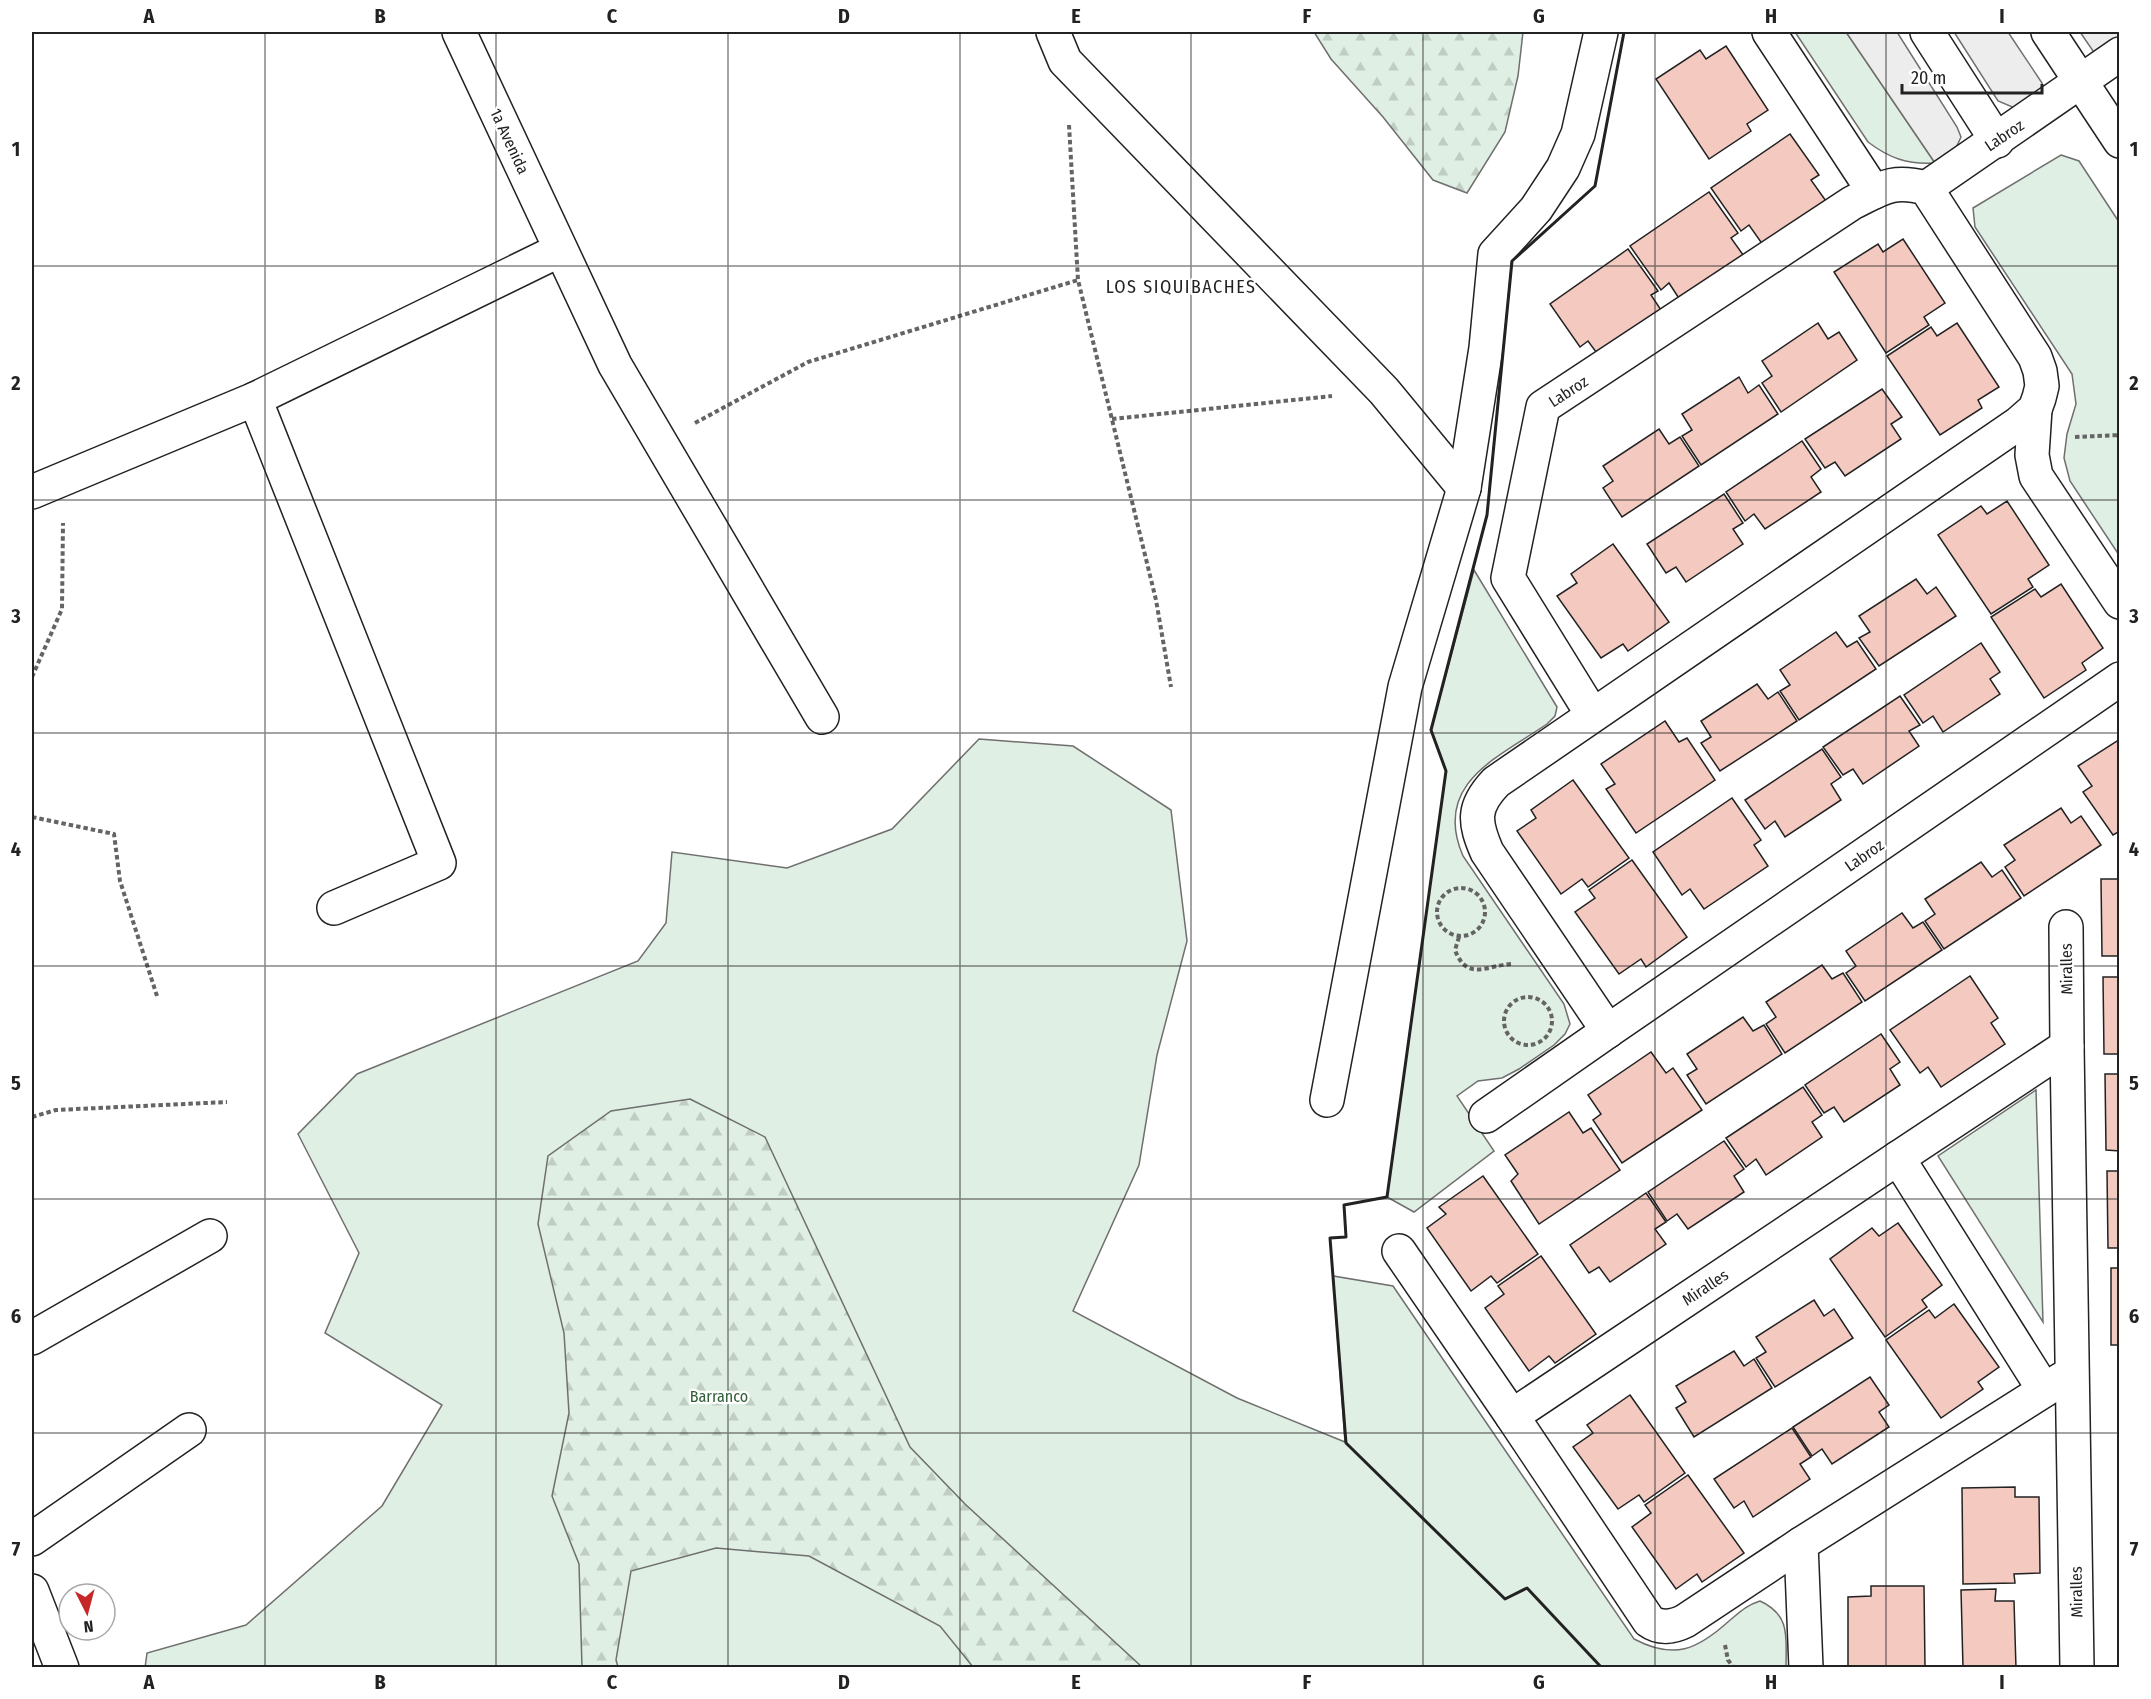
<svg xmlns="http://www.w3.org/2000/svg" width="2151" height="1699" viewBox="0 0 2151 1699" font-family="'Fira Sans Condensed',sans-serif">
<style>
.green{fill:#e0efe3;stroke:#6f6f6f;stroke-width:1.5}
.forest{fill:url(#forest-firs);stroke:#6f6f6f;stroke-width:1.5}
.parking{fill:#ededed;stroke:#6f6f6f;stroke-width:1.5}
.building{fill:#f3c9c0;stroke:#222;stroke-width:1.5}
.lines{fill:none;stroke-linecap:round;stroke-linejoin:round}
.minor-casing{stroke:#222;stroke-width:36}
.path{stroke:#646464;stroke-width:4;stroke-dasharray:4.5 3;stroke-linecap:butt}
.minor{stroke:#fff;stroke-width:33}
.wall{stroke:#222;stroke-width:3}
.grid{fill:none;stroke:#222;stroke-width:1.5;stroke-opacity:0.55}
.labels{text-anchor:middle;stroke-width:4.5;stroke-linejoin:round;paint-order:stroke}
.street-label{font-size:16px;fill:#222;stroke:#fff}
.park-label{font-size:16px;fill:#2f5e38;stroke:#fff}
.neighbourhood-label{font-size:18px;letter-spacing:1.5px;fill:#222;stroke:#fff}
.neatline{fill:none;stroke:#222;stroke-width:2}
.grid-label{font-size:20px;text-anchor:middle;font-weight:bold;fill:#222}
</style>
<defs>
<pattern id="forest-firs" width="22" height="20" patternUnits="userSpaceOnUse" patternTransform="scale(1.5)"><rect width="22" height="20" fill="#e0efe3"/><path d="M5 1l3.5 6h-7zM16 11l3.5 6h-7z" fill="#c0cdc2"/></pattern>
</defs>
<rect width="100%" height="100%" fill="#fff"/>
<g class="green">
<path d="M 1795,32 L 1846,32 L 1935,163 C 1908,165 1889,158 1868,142 Z"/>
<path d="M 2061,155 L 2079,161 L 2119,222 L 2119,555 L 2070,481 L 2064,458 L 2067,434 L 2076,404 L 2072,374 L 1975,227 L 1973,208 Z"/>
<path d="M 1474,570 L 1557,707 L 1555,716 L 1547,724 C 1497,758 1432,784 1463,856 L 1564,1004 L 1570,1024 L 1565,1034 L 1554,1045 L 1519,1069 L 1502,1078 L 1478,1081 L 1457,1096 L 1494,1151 L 1414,1212 L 1387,1197 L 1446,771 L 1431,730 Z"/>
<path d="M 979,739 L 1073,746 L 1171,810 L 1187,941 L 1157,1055 L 1139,1165 L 1073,1311 L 1237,1398 L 1345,1442 L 1333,1276 L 1393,1286 L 1634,1639 C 1674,1660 1697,1650 1729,1621 C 1740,1612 1747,1605 1760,1601 C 1791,1615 1786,1638 1786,1667 L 145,1668 L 147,1653 L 246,1625 L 382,1506 L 442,1405 L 325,1333 L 359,1253 L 298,1134 L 357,1074 L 638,961 L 666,923 L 672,852 L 787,868 L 892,829 Z"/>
<path d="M 2036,1090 L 2043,1322 L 1938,1156 Z"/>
</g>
<g class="forest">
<path d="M 1314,32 L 1523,32 L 1518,76 L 1505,132 L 1467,193 L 1433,180 L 1383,117 L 1331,59 Z"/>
<path d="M 690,1099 L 765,1137 L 910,1447 L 965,1504 L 1142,1667 L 973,1667 L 940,1626 L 809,1556 L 716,1548 L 631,1571 L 616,1660 L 618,1667 L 582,1667 L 579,1564 L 552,1496 L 569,1413 L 564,1333 L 538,1224 L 548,1156 L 611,1111 Z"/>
</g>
<g class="parking">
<path d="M 1846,32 L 1897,32 L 1957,127 L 1961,137 L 1955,150 L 1935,163 Z"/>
<path d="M 1954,32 L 2008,32 L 2042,83 L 2042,93 L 2017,109 L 1998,101 Z"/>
<path d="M 2080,32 L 2119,32 L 2119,49 L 2101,55 L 2093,51 Z"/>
</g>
<g class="building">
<path d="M 1726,46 L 1768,110 L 1747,124 L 1751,131 L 1709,159 L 1656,79 L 1700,50 L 1706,59 Z"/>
<path d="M 1790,134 L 1819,175 L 1811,180 L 1826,201 L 1763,245 L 1749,225 L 1741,231 L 1711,188 Z"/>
<path d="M 1709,192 L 1738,233 L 1731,238 L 1746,259 L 1682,303 L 1669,283 L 1661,290 L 1630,246 Z"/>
<path d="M 1903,239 L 1945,303 L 1924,317 L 1929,325 L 1886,353 L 1834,272 L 1878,244 L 1883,252 Z"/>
<path d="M 1628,249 L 1658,291 L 1651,295 L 1665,316 L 1602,360 L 1588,341 L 1580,347 L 1550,304 Z"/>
<path d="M 1818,323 L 1828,339 L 1839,332 L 1857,360 L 1781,412 L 1762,383 L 1772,376 L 1762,361 Z"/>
<path d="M 1957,323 L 1999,387 L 1978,400 L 1982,408 L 1940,435 L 1887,356 L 1931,327 L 1937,336 Z"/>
<path d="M 1739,377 L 1748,393 L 1759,385 L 1778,414 L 1701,465 L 1682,436 L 1692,430 L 1682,414 Z"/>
<path d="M 1882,389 L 1902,417 L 1891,424 L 1901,439 L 1845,476 L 1835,462 L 1825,468 L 1805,439 Z"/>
<path d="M 1659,429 L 1669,444 L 1680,437 L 1699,466 L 1622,517 L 1603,488 L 1613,481 L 1603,466 Z"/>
<path d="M 1802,441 L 1821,469 L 1811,477 L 1821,492 L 1765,529 L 1754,514 L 1745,521 L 1726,492 Z"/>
<path d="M 1724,494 L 1743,523 L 1733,529 L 1743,544 L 1686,582 L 1676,567 L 1666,573 L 1647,544 Z"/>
<path d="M 2007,501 L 2049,565 L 2028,579 L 2033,587 L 1991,614 L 1938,535 L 1981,506 L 1987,514 Z"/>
<path d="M 1613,544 L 1669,622 L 1628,651 L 1623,644 L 1601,658 L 1557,596 L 1577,583 L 1571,574 Z"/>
<path d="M 1916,579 L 1927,594 L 1936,587 L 1956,616 L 1879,666 L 1859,638 L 1870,632 L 1859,616 Z"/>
<path d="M 2061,584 L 2103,648 L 2082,663 L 2086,670 L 2044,698 L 1991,617 L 2035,589 L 2041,597 Z"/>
<path d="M 1836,632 L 1847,647 L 1857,641 L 1876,669 L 1799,720 L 1780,691 L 1790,685 L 1780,670 Z"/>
<path d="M 1981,643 L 2000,672 L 1990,679 L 2000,694 L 1943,732 L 1933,716 L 1923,723 L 1904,695 Z"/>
<path d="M 1757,684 L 1768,699 L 1778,692 L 1797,721 L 1720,771 L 1701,743 L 1711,737 L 1701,721 Z"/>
<path d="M 1900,696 L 1920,725 L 1909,731 L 1919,746 L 1863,784 L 1853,769 L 1843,775 L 1823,747 Z"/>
<path d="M 1665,721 L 1679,742 L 1687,738 L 1715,780 L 1636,833 L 1606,789 L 1615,784 L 1601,764 Z"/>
<path d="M 2120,739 L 2120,831 L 2113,835 L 2083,792 L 2092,786 L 2078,766 Z"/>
<path d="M 1822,749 L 1841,777 L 1831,784 L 1841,800 L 1785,837 L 1775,821 L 1765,829 L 1745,800 Z"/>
<path d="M 1573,780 L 1629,858 L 1588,887 L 1582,879 L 1561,894 L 1517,831 L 1536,818 L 1531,810 Z"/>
<path d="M 1732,798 L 1761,840 L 1754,845 L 1768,866 L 1704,909 L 1690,889 L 1682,895 L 1653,852 Z"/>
<path d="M 2061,808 L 2071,823 L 2081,816 L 2101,845 L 2024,896 L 2005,867 L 2015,860 L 2004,845 Z"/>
<path d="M 1632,860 L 1687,937 L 1646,967 L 1641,959 L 1619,974 L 1575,912 L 1595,898 L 1589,890 Z"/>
<path d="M 1981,862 L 1992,877 L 2002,870 L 2021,898 L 1944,949 L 1925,921 L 1935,914 L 1925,899 Z"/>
<path d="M 2101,879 L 2120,879 L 2120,956 L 2102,956 Z"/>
<path d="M 1902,913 L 1913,928 L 1923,922 L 1942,950 L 1865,1001 L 1846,973 L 1856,966 L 1846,951 Z"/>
<path d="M 1822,965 L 1832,979 L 1843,973 L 1862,1002 L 1785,1053 L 1766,1024 L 1776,1017 L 1766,1002 Z"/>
<path d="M 1970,976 L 1998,1018 L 1991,1023 L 2005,1044 L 1941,1087 L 1928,1067 L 1920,1073 L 1890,1030 Z"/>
<path d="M 2103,977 L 2120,977 L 2120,1054 L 2104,1054 Z"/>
<path d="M 1743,1017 L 1753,1031 L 1764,1025 L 1782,1054 L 1706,1104 L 1687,1075 L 1697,1069 L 1687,1054 Z"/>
<path d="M 1881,1034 L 1900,1062 L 1890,1069 L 1900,1085 L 1844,1122 L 1834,1107 L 1824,1113 L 1805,1085 Z"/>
<path d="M 1651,1052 L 1666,1073 L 1673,1068 L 1702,1110 L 1622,1163 L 1593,1120 L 1601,1114 L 1588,1095 Z"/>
<path d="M 2105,1074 L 2120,1074 L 2120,1151 L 2106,1150 Z"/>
<path d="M 1803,1087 L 1822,1115 L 1812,1122 L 1822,1137 L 1766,1175 L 1756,1159 L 1746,1167 L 1726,1138 Z"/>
<path d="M 1569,1112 L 1583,1133 L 1591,1128 L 1620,1170 L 1539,1224 L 1511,1181 L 1518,1174 L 1505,1155 Z"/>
<path d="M 1724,1141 L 1744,1169 L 1734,1176 L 1744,1192 L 1688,1229 L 1677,1214 L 1667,1221 L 1648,1192 Z"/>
<path d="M 2107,1171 L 2120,1171 L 2120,1248 L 2108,1248 Z"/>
<path d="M 1483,1176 L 1538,1254 L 1497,1283 L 1491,1276 L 1471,1291 L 1427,1228 L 1446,1214 L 1439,1207 Z"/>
<path d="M 1646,1193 L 1666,1222 L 1655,1229 L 1666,1244 L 1610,1282 L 1599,1267 L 1589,1273 L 1570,1245 Z"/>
<path d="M 1898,1223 L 1942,1285 L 1922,1300 L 1927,1307 L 1885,1337 L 1830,1259 L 1872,1228 L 1879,1236 Z"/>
<path d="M 1541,1256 L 1596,1334 L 1555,1363 L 1549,1356 L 1529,1371 L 1485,1308 L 1504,1294 L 1498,1286 Z"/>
<rect x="2111" y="1268" width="9" height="77"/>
<path d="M 1814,1300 L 1824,1316 L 1834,1309 L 1853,1338 L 1775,1387 L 1756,1358 L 1766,1352 L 1756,1337 Z"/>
<path d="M 1954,1304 L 1999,1367 L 1978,1382 L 1983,1389 L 1941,1418 L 1886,1340 L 1929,1310 L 1935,1318 Z"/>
<path d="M 1734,1351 L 1744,1366 L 1754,1359 L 1772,1388 L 1694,1437 L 1676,1408 L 1686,1402 L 1676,1386 Z"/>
<path d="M 1870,1377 L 1889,1405 L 1879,1412 L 1889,1427 L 1832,1464 L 1822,1449 L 1812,1456 L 1793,1427 Z"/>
<path d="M 1630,1395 L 1685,1473 L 1644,1502 L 1639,1495 L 1618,1509 L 1573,1447 L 1593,1433 L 1587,1425 Z"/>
<path d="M 1792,1428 L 1811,1457 L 1800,1464 L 1810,1479 L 1753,1517 L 1744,1501 L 1734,1508 L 1714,1479 Z"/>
<path d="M 1688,1475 L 1744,1553 L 1702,1582 L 1697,1574 L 1676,1589 L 1632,1527 L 1651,1513 L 1645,1505 Z"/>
<path d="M 2015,1487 L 2015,1497 L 2039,1497 L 2040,1573 L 2014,1574 L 2015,1583 L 1963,1584 L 1962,1488 Z"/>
<path d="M 1871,1586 L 1924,1586 L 1925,1668 L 1848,1668 L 1848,1597 L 1871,1596 Z"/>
<path d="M 1996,1589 L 1995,1601 L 2014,1601 L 2016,1668 L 1963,1668 L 1961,1590 Z"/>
</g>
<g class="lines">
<g class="minor-casing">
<g id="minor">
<path d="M 459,32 L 615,365 L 822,717"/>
<path d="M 1053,32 L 1065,61 L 1384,391 L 1464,488"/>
<path d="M 1769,32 L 1874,192"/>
<path d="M 1927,32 L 1997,141"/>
<path d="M 2048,32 L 2120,141"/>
<path d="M 1926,188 L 2120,54"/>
<path d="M 255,399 L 439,863 L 334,908"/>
<path d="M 2035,409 L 2032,455 L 2036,476 L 2120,602"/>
<path d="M 32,492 L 255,399 L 560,250"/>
<path d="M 1592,714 L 1508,578 L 1543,407 L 1852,203 C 1882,188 1892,179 1926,188 L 2035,357 L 2040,371 L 2042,386 L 2039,398 L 2035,409 L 2019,423 L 1496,782 C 1472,807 1474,822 1487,852 L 1608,1031 L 2120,679"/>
<path d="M 2066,927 L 2067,1046"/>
<path d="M 1327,1100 L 1405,687 L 1464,488 L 1486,348 L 1495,254 L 1536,209 L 1563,168 L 1578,134 L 1601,32"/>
<path d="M 1486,1116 L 1608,1031"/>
<path d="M 1399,1251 L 1512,1416"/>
<path d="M 32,1338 L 210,1236"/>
<path d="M 2044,1390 L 1898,1158 L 2067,1046 L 2077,1668"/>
<path d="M 32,1539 L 189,1430"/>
<path d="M 1801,1544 L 1685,1621 C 1673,1627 1660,1629 1649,1621 L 1512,1416 L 1898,1158"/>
<path d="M 32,1591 L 62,1668"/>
<path d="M 1806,1668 L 1801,1544 L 2062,1379"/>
</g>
</g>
<g class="path">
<path d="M 1069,125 L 1078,280 L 1156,600 L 1171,687"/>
<path d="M 1112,419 L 1332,396"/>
<path d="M 695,423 L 808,362 L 1078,280"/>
<path d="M 2075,437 L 2120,435"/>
<path d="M 32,677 L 62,609 L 63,523"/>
<path d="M 32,817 L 114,834 L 120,881 L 157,996"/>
<circle cx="1461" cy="912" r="24"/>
<path d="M 1459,937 L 1455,950 C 1467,982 1487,965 1512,964"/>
<circle cx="1528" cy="1021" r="24"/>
<path d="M 32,1117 L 56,1110 L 227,1102"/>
<path d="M 1725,1645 L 1728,1660 L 1734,1668"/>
</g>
<use href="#minor" class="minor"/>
<path class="wall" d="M 1602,1668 L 1527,1588 L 1505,1599 L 1346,1443 L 1330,1238 L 1346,1237 L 1344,1205 L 1387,1197 L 1446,771 L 1431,730 L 1487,515 L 1512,261 L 1595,186 L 1624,32"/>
</g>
<path class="grid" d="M 265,32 L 265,1668M 496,32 L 496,1668M 728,32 L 728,1668M 960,32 L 960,1668M 1191,32 L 1191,1668M 1423,32 L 1423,1668M 1655,32 L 1655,1668M 1886,32 L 1886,1668M 32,266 L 2120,266M 32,500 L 2120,500M 32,733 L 2120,733M 32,966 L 2120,966M 32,1199 L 2120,1199M 32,1433 L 2120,1433"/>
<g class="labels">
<g class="street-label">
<text transform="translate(2004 135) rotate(-34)" y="6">Labroz</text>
<text transform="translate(510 141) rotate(65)" y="6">1a Avenida</text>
<text transform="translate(1568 391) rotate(-33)" y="6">Labroz</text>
<text transform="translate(1864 855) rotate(-35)" y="6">Labroz</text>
<text transform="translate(2066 969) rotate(-91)" y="6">Miralles</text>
<text transform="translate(1705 1287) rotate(-34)" y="6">Miralles</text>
<text transform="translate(2076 1592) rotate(-91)" y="6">Miralles</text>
</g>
<g class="park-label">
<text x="719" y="1402">Barranco</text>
</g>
<g class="neighbourhood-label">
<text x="1181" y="293">LOS SIQUIBACHES</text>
</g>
</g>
<rect width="2151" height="1699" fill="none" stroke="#ffffff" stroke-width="66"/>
<g transform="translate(87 1612) rotate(174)"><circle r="28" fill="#ffffff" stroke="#a7a7a7" stroke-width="1.5"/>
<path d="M0-4.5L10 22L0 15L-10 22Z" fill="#c62828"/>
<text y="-9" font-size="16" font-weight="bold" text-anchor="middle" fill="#222222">N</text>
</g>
<path d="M1902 84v9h140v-9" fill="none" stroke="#222222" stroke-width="3"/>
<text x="1911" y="84" font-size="18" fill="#222222" stroke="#ffffff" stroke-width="4.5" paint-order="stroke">20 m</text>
<rect x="33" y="33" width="2085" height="1633" class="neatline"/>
<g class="grid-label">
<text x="149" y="23">A</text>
<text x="380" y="23">B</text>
<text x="612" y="23">C</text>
<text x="844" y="23">D</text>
<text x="1076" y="23">E</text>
<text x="1307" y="23">F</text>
<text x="1539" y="23">G</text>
<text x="1771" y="23">H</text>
<text x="2002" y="23">I</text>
<text x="16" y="156">1</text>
<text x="2134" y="156">1</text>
<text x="16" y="390">2</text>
<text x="2134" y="390">2</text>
<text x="16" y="623">3</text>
<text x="2134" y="623">3</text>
<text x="16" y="856">4</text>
<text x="2134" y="856">4</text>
<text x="16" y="1090">5</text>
<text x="2134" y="1090">5</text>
<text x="16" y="1323">6</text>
<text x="2134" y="1323">6</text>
<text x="16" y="1556">7</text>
<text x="2134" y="1556">7</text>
<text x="149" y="1689">A</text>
<text x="380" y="1689">B</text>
<text x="612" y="1689">C</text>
<text x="844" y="1689">D</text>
<text x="1076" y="1689">E</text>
<text x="1307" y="1689">F</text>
<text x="1539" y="1689">G</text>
<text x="1771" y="1689">H</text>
<text x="2002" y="1689">I</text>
</g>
</svg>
